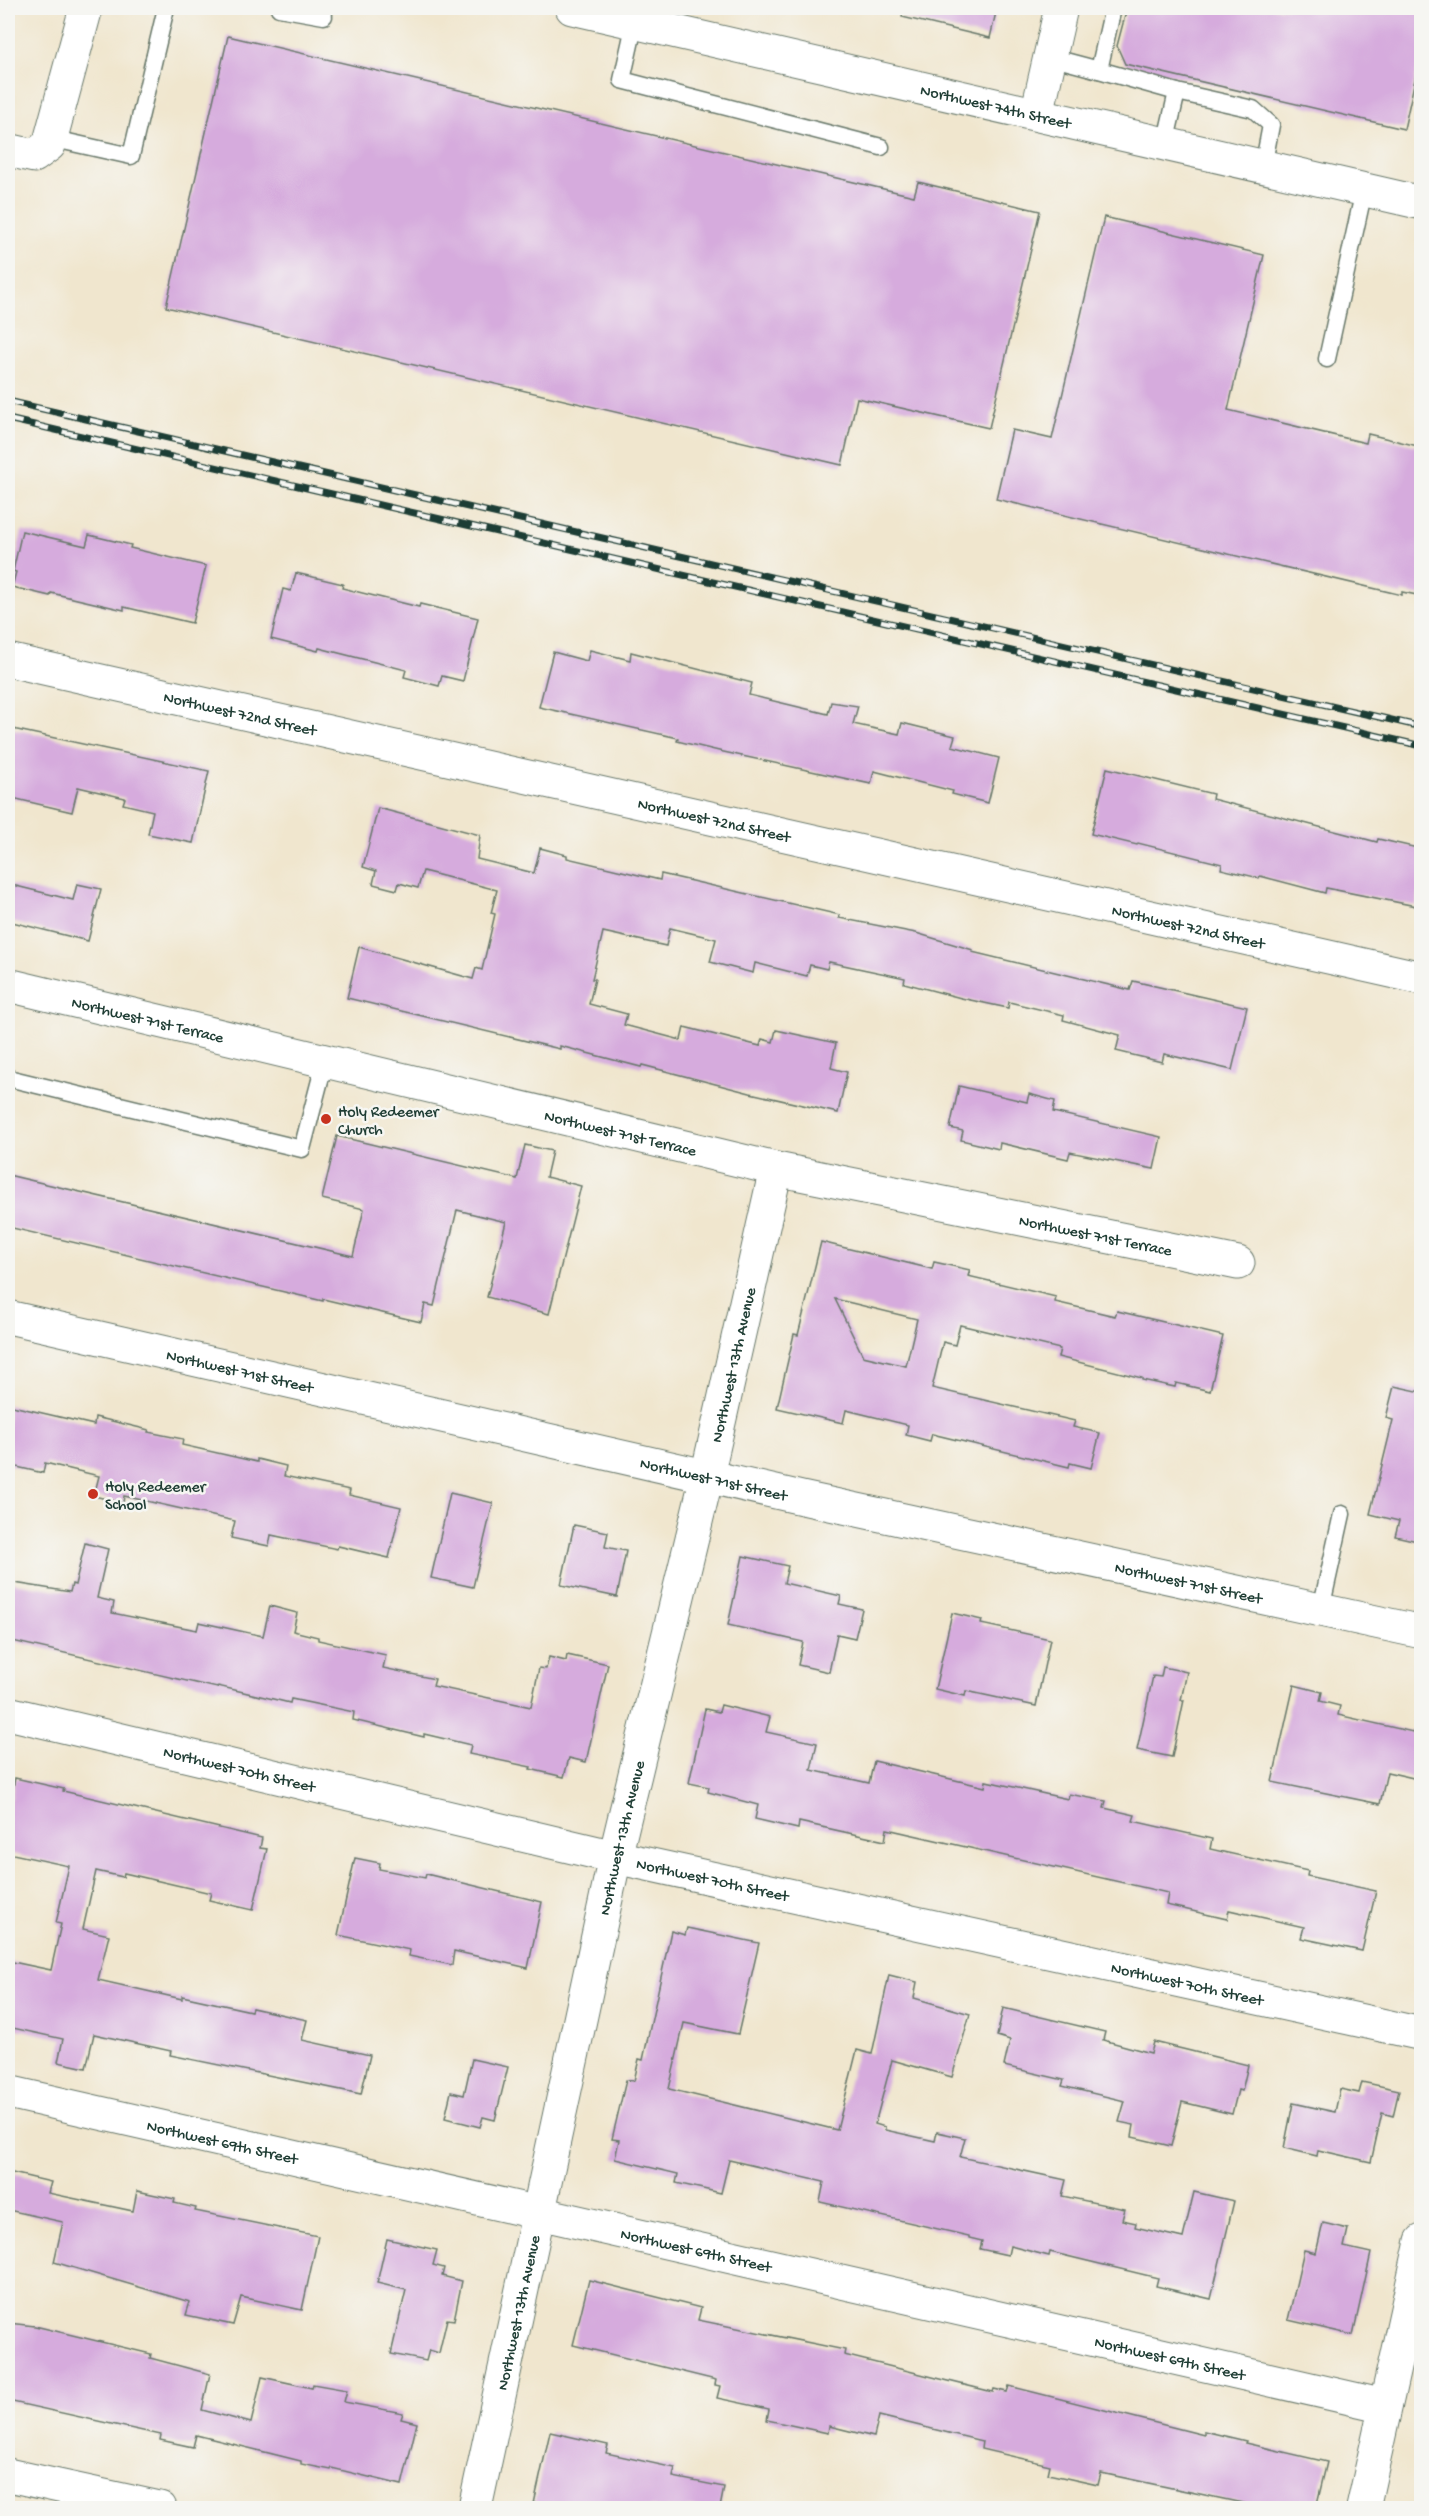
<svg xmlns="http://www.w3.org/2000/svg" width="1429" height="2516" viewBox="0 0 1429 2516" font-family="'Gochi Hand',sans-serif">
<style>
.building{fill:#d6abdd;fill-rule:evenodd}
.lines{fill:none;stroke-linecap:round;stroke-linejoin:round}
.service-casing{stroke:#68786a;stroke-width:19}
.minor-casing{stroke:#68786a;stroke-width:35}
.tertiary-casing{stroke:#68786a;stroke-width:35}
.service{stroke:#fff;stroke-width:16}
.minor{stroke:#fff;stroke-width:33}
.tertiary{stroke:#fff;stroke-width:33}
.rail-casing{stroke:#1f3d34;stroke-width:7}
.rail{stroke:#f6f6f2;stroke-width:4.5;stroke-dasharray:14;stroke-linecap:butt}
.poi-dot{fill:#c8321e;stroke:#f6f6f2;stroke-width:2}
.labels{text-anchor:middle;stroke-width:5;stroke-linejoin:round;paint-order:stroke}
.street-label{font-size:16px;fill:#1f3d34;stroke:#f6f6f2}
.poi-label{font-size:16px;fill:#1f3d34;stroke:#f6f6f2;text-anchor:start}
</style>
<rect width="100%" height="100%" fill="#f6f6f2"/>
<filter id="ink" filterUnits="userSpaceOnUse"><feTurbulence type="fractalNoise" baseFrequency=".0167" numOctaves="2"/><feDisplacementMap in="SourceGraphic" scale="12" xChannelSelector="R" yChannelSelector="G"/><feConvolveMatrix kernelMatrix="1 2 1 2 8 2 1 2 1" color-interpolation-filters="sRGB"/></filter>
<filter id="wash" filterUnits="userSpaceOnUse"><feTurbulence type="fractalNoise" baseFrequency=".008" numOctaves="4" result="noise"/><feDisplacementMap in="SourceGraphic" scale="24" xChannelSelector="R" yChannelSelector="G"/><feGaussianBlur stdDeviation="1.35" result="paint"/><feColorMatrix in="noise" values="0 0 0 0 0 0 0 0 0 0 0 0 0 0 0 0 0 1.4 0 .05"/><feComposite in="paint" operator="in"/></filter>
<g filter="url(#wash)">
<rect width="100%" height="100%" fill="#f0e6ce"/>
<g id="blocks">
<g class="building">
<path d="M 903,8 L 997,8 L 990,38 L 902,17 Z"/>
<path d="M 1127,8 L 1422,8 L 1422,48 L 1404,129 L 1125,64 L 1117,46 Z"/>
<path d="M 228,36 L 914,196 L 918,182 L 1040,211 L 989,428 L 857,398 L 842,465 L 166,307 Z"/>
<path d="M 1104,217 L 1264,255 L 1228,410 L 1366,443 L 1368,434 L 1422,447 L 1422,596 L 1402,592 L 1402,595 L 996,499 L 1012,430 L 1052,439 Z"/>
<path d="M 22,531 L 86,546 L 89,535 L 131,545 L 130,548 L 206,566 L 192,623 L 124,607 L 124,610 L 51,593 L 50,596 L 12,587 L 16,572 L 13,571 Z"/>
<path d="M 296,573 L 343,584 L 342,588 L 419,607 L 420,604 L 478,618 L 463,681 L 442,676 L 439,686 L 404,677 L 406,670 L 319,648 L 318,651 L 271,639 L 283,589 L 291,591 Z"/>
<path d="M 590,650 L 630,660 L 631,652 L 752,683 L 749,695 L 828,714 L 831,702 L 858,706 L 853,724 L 899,734 L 902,723 L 955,736 L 952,746 L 999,758 L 988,803 L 952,794 L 953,791 L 874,771 L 871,784 L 719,751 L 677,741 L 678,738 L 539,707 L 553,652 L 587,661 Z"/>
<path d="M 8,728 L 209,771 L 193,843 L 148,834 L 153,811 L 123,804 L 125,798 L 78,787 L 72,812 L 8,797 Z"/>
<path d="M 1107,768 L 1213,794 L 1212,799 L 1377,842 L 1378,839 L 1422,849 L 1422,881 L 1416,906 L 1326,888 L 1325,893 L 1260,876 L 1259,878 L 1221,869 L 1222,864 L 1138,843 L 1137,845 L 1091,834 Z"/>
<path d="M 378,808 L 480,835 L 477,859 L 534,873 L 540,848 L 567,855 L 567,858 L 660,880 L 661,874 L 840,915 L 839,918 L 916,933 L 973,950 L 972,952 L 1130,990 L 1133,981 L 1247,1007 L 1232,1070 L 1164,1054 L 1162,1062 L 1116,1051 L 1120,1035 L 1063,1020 L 1064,1015 L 1009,1002 L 1008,1008 L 961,998 L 904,983 L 905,978 L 829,962 L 827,969 L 810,965 L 807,976 L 755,963 L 753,973 L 710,962 L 716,939 L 670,928 L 666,946 L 603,932 L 592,979 L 595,979 L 589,1004 L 627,1014 L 624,1025 L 681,1040 L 684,1027 L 760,1046 L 762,1039 L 773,1042 L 776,1030 L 836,1043 L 831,1068 L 847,1072 L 838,1113 L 750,1093 L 642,1065 L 641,1067 L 560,1046 L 560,1049 L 347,998 L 359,947 L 473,979 L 476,968 L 482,970 L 495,914 L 491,913 L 497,890 L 423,871 L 418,888 L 399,883 L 397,890 L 373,884 L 376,871 L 363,867 Z"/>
<path d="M 8,884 L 73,900 L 77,884 L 101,889 L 88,941 L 8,921 Z"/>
<path d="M 959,1086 L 1027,1102 L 1029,1094 L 1055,1101 L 1053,1112 L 1161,1137 L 1154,1169 L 1070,1152 L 1068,1159 L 1000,1143 L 999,1149 L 961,1140 L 963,1131 L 950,1128 Z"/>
<path d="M 337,1136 L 517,1179 L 525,1145 L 552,1151 L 546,1177 L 581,1186 L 549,1314 L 487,1297 L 506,1222 L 457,1210 L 434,1306 L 425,1304 L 421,1322 L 323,1299 L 323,1301 L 8,1227 L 8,1175 L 353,1256 L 364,1209 L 322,1199 Z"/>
<path d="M 821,1242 L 932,1269 L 934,1262 L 970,1270 L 968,1276 L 1056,1297 L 1055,1302 L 1115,1316 L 1117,1311 L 1223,1336 L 1210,1391 L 1176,1383 L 1175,1387 L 1142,1380 L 1142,1378 L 1058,1357 L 1060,1349 L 960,1325 L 955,1345 L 943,1342 L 932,1388 L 1075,1421 L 1073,1427 L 1100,1433 L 1091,1468 L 1070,1463 L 1069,1467 L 932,1434 L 930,1441 L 906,1435 L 908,1425 L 846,1410 L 843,1423 L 777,1408 L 794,1334 L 798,1335 ZM 835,1299 L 917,1319 L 906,1366 L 863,1356 Z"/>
<path d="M 1394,1386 L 1422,1392 L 1422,1542 L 1395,1536 L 1399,1521 L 1370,1514 L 1393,1420 L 1386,1418 Z"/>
<path d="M 8,1405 L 94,1425 L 95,1417 L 149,1430 L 148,1432 L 183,1439 L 182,1445 L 257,1462 L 257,1459 L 286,1466 L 284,1476 L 350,1490 L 349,1495 L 401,1507 L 389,1558 L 338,1546 L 337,1549 L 271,1535 L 269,1546 L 231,1538 L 235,1521 L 124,1496 L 123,1503 L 94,1496 L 99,1476 L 45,1463 L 43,1473 L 8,1465 Z"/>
<path d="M 450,1493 L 493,1503 L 473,1587 L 431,1578 Z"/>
<path d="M 574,1525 L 608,1532 L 605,1547 L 626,1551 L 617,1597 L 561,1585 Z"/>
<path d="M 85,1543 L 108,1549 L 97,1598 L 114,1602 L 112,1613 L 197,1630 L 199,1622 L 263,1636 L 270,1606 L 297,1613 L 293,1631 L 318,1637 L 318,1640 L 386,1655 L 383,1668 L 435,1679 L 433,1686 L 531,1707 L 539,1668 L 546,1669 L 549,1657 L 566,1661 L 567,1655 L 608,1664 L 586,1762 L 569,1758 L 564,1777 L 530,1769 L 531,1767 L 469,1754 L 471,1745 L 424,1734 L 424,1737 L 353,1720 L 354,1712 L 291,1699 L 290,1703 L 218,1686 L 217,1688 L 8,1640 L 8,1582 L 70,1592 L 72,1584 L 75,1585 Z"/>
<path d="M 743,1556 L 788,1566 L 784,1583 L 841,1596 L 839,1604 L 862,1609 L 855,1638 L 837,1634 L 829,1672 L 798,1665 L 803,1642 L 728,1625 Z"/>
<path d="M 952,1613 L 982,1620 L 981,1624 L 1050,1639 L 1036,1706 L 966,1691 L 965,1696 L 935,1689 Z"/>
<path d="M 1163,1667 L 1187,1672 L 1181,1700 L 1184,1700 L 1172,1757 L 1137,1750 L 1153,1676 L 1161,1677 Z"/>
<path d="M 1294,1685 L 1322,1692 L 1320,1701 L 1340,1706 L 1338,1715 L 1422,1734 L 1422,1780 L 1387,1772 L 1380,1804 L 1272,1782 Z"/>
<path d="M 721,1705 L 770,1717 L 766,1732 L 817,1743 L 811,1770 L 869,1783 L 874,1761 L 985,1787 L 986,1781 L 1068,1799 L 1069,1794 L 1106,1801 L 1104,1808 L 1135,1815 L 1133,1821 L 1212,1839 L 1210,1849 L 1308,1871 L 1307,1876 L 1376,1891 L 1362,1951 L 1301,1938 L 1304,1927 L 1229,1910 L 1227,1919 L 1166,1905 L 1168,1893 L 887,1829 L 885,1841 L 799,1822 L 798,1829 L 755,1819 L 758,1805 L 708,1792 L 709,1787 L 689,1783 L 705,1709 L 719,1712 Z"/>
<path d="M 15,1778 L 64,1789 L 63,1791 L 262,1838 L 260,1848 L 267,1849 L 253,1910 L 209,1900 L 211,1893 L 124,1873 L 123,1877 L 96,1871 L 83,1929 L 109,1935 L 98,1980 L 182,1999 L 182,1996 L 251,2011 L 252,2008 L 307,2020 L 302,2040 L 370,2055 L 361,2094 L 170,2055 L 171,2051 L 94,2034 L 86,2068 L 58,2062 L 63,2039 L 8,2027 L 8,1961 L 51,1970 L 61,1924 L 56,1923 L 69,1866 L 8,1853 L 8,1814 Z"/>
<path d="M 355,1858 L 380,1863 L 379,1869 L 425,1878 L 426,1874 L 542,1902 L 528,1968 L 454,1951 L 452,1965 L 409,1956 L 410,1950 L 338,1935 Z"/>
<path d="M 687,1928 L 759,1943 L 738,2034 L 684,2023 L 669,2089 L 837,2130 L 857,2050 L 872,2054 L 889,1975 L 917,1982 L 914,1998 L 970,2014 L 952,2077 L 892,2060 L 875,2124 L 885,2127 L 885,2130 L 935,2141 L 937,2132 L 965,2138 L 960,2157 L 1066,2180 L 1062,2196 L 1125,2209 L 1122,2220 L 1136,2223 L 1135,2227 L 1183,2238 L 1194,2192 L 1234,2201 L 1211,2299 L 1156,2286 L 1158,2278 L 1050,2252 L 1049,2256 L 1010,2246 L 1008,2255 L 980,2249 L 982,2241 L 969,2238 L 969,2236 L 820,2202 L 824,2182 L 729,2160 L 721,2193 L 676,2183 L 678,2174 L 615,2159 L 619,2140 L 612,2139 L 626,2080 L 634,2081 L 639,2059 L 643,2060 L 671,1931 L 685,1935 Z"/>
<path d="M 1003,2008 L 1105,2032 L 1103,2040 L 1151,2053 L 1154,2042 L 1248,2065 L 1242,2091 L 1238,2090 L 1232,2114 L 1182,2102 L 1171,2146 L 1132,2137 L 1134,2125 L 1119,2122 L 1125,2101 L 1062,2086 L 1064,2080 L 1004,2066 L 1010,2040 L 997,2036 Z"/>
<path d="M 472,2059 L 508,2067 L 495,2120 L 483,2117 L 480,2127 L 445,2118 L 451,2092 L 464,2095 Z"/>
<path d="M 1362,2082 L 1399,2090 L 1393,2116 L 1382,2113 L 1371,2162 L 1318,2150 L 1317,2156 L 1284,2148 L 1293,2103 L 1335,2112 L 1340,2089 L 1359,2093 Z"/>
<path d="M 8,2172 L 51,2182 L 48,2193 L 133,2211 L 137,2191 L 175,2199 L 174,2203 L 196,2208 L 195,2211 L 318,2236 L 302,2310 L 241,2297 L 233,2325 L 186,2315 L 190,2302 L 54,2262 L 63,2222 L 8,2210 Z"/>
<path d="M 1323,2223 L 1348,2229 L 1344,2247 L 1371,2253 L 1353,2335 L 1288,2320 L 1304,2250 L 1316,2253 Z"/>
<path d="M 387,2239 L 437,2250 L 433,2265 L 444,2268 L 442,2276 L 462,2281 L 454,2320 L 447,2319 L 439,2353 L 429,2350 L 426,2361 L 391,2354 L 406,2290 L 377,2283 Z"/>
<path d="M 589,2280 L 701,2308 L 698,2320 L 845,2350 L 844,2355 L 993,2392 L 994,2389 L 1007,2392 L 1009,2386 L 1204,2435 L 1204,2431 L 1246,2441 L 1245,2443 L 1327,2462 L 1316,2508 L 1266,2508 L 1101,2473 L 1098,2485 L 1048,2474 L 1050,2465 L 981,2449 L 982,2441 L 879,2416 L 874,2437 L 829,2426 L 828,2433 L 767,2420 L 769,2409 L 717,2398 L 720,2386 L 715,2385 L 716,2380 L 573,2345 Z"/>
<path d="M 8,2323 L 35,2326 L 151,2354 L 150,2358 L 210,2374 L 202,2410 L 251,2423 L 262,2377 L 312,2388 L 313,2384 L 347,2390 L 344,2402 L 403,2413 L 401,2419 L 417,2423 L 402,2485 L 332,2468 L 331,2470 L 301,2464 L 301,2461 L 196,2435 L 193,2447 L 160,2440 L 161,2435 L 8,2401 Z"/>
<path d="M 550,2432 L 608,2445 L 606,2453 L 675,2468 L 673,2477 L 724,2487 L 720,2508 L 533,2508 Z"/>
</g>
</g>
</g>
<g filter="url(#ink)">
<use href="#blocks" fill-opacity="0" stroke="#68786a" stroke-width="1.5"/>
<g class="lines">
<g class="service-casing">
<g id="service">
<path d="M 279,8 L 324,16"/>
<path d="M 1113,8 L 1099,70 L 1177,92"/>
<path d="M 635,22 L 622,80 L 881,147"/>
<path d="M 1050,57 L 1099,70"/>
<path d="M 50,138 L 131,156 L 166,8"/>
<path d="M 1165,144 L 1177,92 L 1253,109 L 1271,125 L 1263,167"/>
<path d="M 1327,359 L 1364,190"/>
<path d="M 8,1078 L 302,1149 L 325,1061"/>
<path d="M 1321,1609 L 1342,1514"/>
</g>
</g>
<g class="minor-casing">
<g id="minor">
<path id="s1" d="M 572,8 L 1422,203"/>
<path d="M 1037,114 L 1061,8"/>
<path d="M 8,150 L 34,156 L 49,145 L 86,8"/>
<path id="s2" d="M 8,660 L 1422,978"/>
<path id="s3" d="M 8,985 L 776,1169 L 1238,1263"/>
<path id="s4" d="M 8,1713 L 615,1857 L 1422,2034"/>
<path id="s5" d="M 8,2092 L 1385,2406"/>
<path d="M 8,2475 L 160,2508"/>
<path id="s6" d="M 475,2508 L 615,1857 L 707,1476 L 776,1169"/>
<path d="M 1363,2508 L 1422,2241"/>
</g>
</g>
<g class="tertiary-casing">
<g id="tertiary">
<path id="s7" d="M 8,1317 L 802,1498 L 1422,1632"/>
</g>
</g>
<use href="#service" class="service"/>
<use href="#minor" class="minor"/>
<use href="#tertiary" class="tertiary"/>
<g class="rail-casing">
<g id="rail">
<path d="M 8,401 L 1422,727"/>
<path d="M 8,419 L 1422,746"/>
</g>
</g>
<use href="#rail" class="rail"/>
</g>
</g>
<g class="poi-dot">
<circle cx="326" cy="1119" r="6"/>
<circle cx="93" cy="1494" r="6"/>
</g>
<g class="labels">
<g class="street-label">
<text dy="6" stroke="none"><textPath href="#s1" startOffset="435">Northwest 74th Street</textPath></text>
<text dy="6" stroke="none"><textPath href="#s2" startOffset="238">Northwest 72nd Street</textPath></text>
<text dy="6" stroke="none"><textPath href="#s2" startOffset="724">Northwest 72nd Street</textPath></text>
<text dy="6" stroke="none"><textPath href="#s2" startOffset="1210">Northwest 72nd Street</textPath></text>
<text dy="6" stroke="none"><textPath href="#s3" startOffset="144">Northwest 71st Terrace</textPath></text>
<text dy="6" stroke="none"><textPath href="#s3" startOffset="630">Northwest 71st Terrace</textPath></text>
<text dy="6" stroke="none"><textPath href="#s3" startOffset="1116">Northwest 71st Terrace</textPath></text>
<text dy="6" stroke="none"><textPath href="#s6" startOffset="1172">Northwest 13th Avenue</textPath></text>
<text dy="6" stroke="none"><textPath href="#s7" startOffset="238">Northwest 71st Street</textPath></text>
<text dy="6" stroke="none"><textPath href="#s7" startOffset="724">Northwest 71st Street</textPath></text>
<text dy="6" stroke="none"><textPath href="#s7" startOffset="1210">Northwest 71st Street</textPath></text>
<text dy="6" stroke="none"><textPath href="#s4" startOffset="238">Northwest 70th Street</textPath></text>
<text dy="6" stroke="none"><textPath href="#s6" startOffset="686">Northwest 13th Avenue</textPath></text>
<text dy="6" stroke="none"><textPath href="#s4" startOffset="724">Northwest 70th Street</textPath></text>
<text dy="6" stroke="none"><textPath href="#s4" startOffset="1210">Northwest 70th Street</textPath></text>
<text dy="6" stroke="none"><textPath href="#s5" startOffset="220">Northwest 69th Street</textPath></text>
<text dy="6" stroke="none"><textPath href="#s5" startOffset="706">Northwest 69th Street</textPath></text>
<text dy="6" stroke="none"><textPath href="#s6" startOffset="200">Northwest 13th Avenue</textPath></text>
<text dy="6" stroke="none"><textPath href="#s5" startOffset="1192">Northwest 69th Street</textPath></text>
</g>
<g class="poi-label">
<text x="338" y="1116">Holy Redeemer<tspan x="338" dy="18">Church</tspan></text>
<text x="105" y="1491">Holy Redeemer<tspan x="105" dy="18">School</tspan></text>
</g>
</g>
<rect width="1429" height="2516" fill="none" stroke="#f6f6f2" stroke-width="30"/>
</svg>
